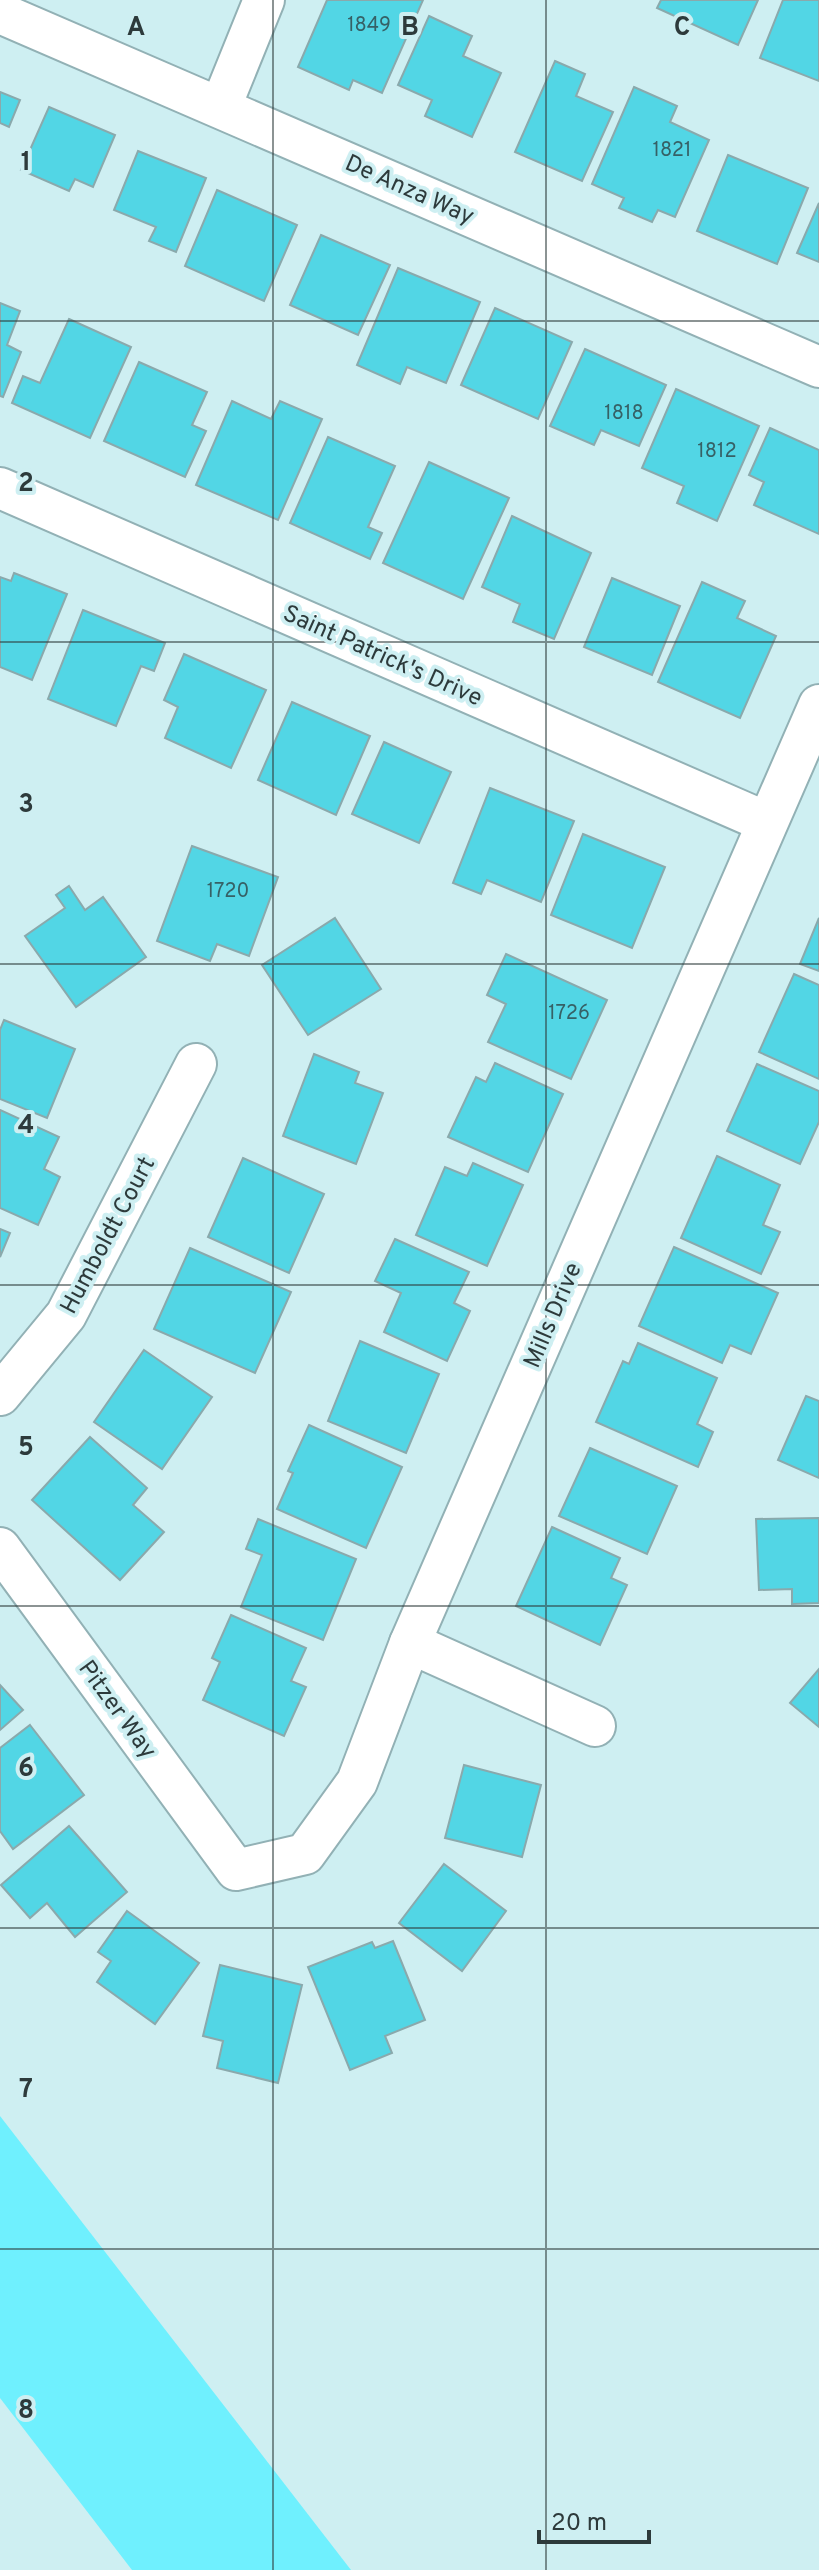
<svg xmlns="http://www.w3.org/2000/svg" width="819" height="2570" viewBox="0 0 819 2570" font-family="Overpass,sans-serif">
<style>
.green{fill:#6ff0fe}
.building{fill:#52d6e5;stroke:#8aa9ac;stroke-width:2}
.lines{fill:none;stroke-linecap:round;stroke-linejoin:round}
.street-casing{stroke:#92b1b5;stroke-width:44}
.street{stroke:#fff;stroke-width:40}
.grid{fill:none;stroke:#2d3a3b;stroke-width:2;stroke-opacity:0.55}
.labels{text-anchor:middle;stroke-width:8;stroke-linejoin:round;paint-order:stroke}
.number-label{font-size:20px;fill:#366166}
.street-label{font-size:24px;fill:#2d3a3b;stroke:#ceeff2}
.grid-label{font-size:26px;text-anchor:middle;font-weight:bold;fill:#2d3a3b;stroke:#ceeff2;stroke-width:8;stroke-linejoin:round;paint-order:stroke}
</style>
<rect width="100%" height="100%" fill="#ceeff2"/>
<path class="green" d="M 0,2116 L 351,2570 L 132,2570 L 0,2398 Z"/>
<g class="building">
<path d="M 327,0 L 423,0 L 382,93 L 353,80 L 349,90 L 298,67 Z"/>
<path d="M 661,0 L 758,0 L 738,45 L 657,8 Z"/>
<path d="M 783,0 L 819,0 L 819,81 L 760,58 Z"/>
<path d="M 429,16 L 472,36 L 463,56 L 501,73 L 472,137 L 425,116 L 432,100 L 398,85 Z"/>
<path d="M 555,61 L 585,74 L 576,96 L 613,112 L 582,181 L 515,152 Z"/>
<path d="M 634,87 L 677,106 L 670,122 L 709,140 L 675,217 L 658,210 L 652,222 L 619,208 L 624,198 L 592,184 Z"/>
<path d="M 0,92 L 20,100 L 9,127 L 0,123 Z"/>
<path d="M 49,107 L 115,135 L 93,187 L 75,179 L 69,191 L 21,170 Z"/>
<path d="M 138,151 L 206,178 L 176,252 L 149,241 L 156,227 L 114,210 Z"/>
<path d="M 728,155 L 808,188 L 777,264 L 697,231 Z"/>
<path d="M 217,190 L 297,225 L 264,301 L 185,266 Z"/>
<path d="M 819,203 L 819,262 L 797,253 Z"/>
<path d="M 321,235 L 390,265 L 358,335 L 290,305 Z"/>
<path d="M 398,268 L 480,302 L 446,383 L 407,367 L 400,384 L 357,365 Z"/>
<path d="M 0,303 L 20,311 L 7,345 L 21,352 L 3,397 L 0,396 Z"/>
<path d="M 495,308 L 572,342 L 538,419 L 461,385 Z"/>
<path d="M 69,319 L 131,347 L 90,438 L 12,403 L 23,376 L 40,383 Z"/>
<path d="M 585,349 L 666,385 L 639,446 L 601,430 L 594,445 L 550,426 Z"/>
<path d="M 139,362 L 207,392 L 192,425 L 206,431 L 185,477 L 104,441 Z"/>
<path d="M 676,389 L 759,426 L 717,521 L 677,503 L 684,486 L 642,468 Z"/>
<path d="M 232,401 L 271,419 L 280,401 L 322,419 L 278,520 L 196,485 Z"/>
<path d="M 770,428 L 819,450 L 819,534 L 754,505 L 764,482 L 749,475 Z"/>
<path d="M 328,437 L 395,466 L 368,527 L 382,533 L 370,559 L 290,523 Z"/>
<path d="M 429,462 L 509,498 L 463,599 L 383,563 Z"/>
<path d="M 512,516 L 591,553 L 554,639 L 513,622 L 520,604 L 482,587 Z"/>
<path d="M 14,573 L 67,594 L 32,680 L 0,667 L 0,577 L 11,581 Z"/>
<path d="M 612,578 L 680,606 L 652,675 L 584,647 Z"/>
<path d="M 702,582 L 745,601 L 737,618 L 776,636 L 740,718 L 658,682 Z"/>
<path d="M 83,610 L 165,643 L 154,671 L 141,666 L 116,726 L 48,699 Z"/>
<path d="M 184,654 L 266,690 L 231,768 L 165,738 L 178,707 L 164,700 Z"/>
<path d="M 292,702 L 370,736 L 336,815 L 258,780 Z"/>
<path d="M 384,742 L 451,772 L 419,843 L 352,814 Z"/>
<path d="M 490,788 L 574,821 L 541,902 L 487,880 L 481,894 L 453,883 Z"/>
<path d="M 583,834 L 665,867 L 632,948 L 551,915 Z"/>
<path d="M 192,846 L 278,877 L 249,956 L 217,944 L 210,961 L 157,941 Z"/>
<path d="M 69,886 L 85,910 L 103,897 L 146,957 L 76,1007 L 25,936 L 65,908 L 56,895 Z"/>
<path d="M 335,918 L 381,989 L 308,1035 L 262,965 Z"/>
<path d="M 819,918 L 819,971 L 800,964 Z"/>
<path d="M 506,954 L 607,1000 L 571,1079 L 488,1042 L 506,1004 L 487,995 Z"/>
<path d="M 794,974 L 819,985 L 819,1079 L 759,1052 Z"/>
<path d="M 4,1020 L 75,1049 L 47,1118 L 0,1099 L 0,1030 Z"/>
<path d="M 314,1054 L 359,1072 L 355,1083 L 383,1093 L 356,1164 L 283,1136 Z"/>
<path d="M 495,1063 L 563,1094 L 528,1172 L 448,1137 L 476,1077 L 486,1082 Z"/>
<path d="M 757,1064 L 819,1091 L 819,1122 L 800,1164 L 727,1131 Z"/>
<path d="M 0,1110 L 59,1137 L 44,1169 L 60,1177 L 38,1225 L 0,1208 Z"/>
<path d="M 717,1156 L 780,1185 L 763,1225 L 780,1232 L 761,1274 L 681,1238 Z"/>
<path d="M 243,1158 L 324,1194 L 289,1273 L 208,1237 Z"/>
<path d="M 473,1163 L 523,1185 L 487,1266 L 416,1235 L 445,1167 L 467,1176 Z"/>
<path d="M 0,1229 L 10,1233 L 0,1257 Z"/>
<path d="M 395,1239 L 469,1272 L 454,1303 L 470,1311 L 447,1361 L 384,1332 L 401,1293 L 375,1281 Z"/>
<path d="M 674,1247 L 778,1293 L 751,1354 L 730,1345 L 722,1363 L 639,1326 Z"/>
<path d="M 190,1248 L 291,1292 L 255,1373 L 154,1329 Z"/>
<path d="M 360,1341 L 439,1374 L 406,1453 L 328,1421 Z"/>
<path d="M 638,1343 L 717,1378 L 697,1424 L 713,1432 L 698,1467 L 596,1422 L 623,1361 L 629,1364 Z"/>
<path d="M 144,1350 L 212,1397 L 162,1469 L 94,1422 Z"/>
<path d="M 806,1396 L 819,1401 L 819,1478 L 778,1460 Z"/>
<path d="M 309,1425 L 402,1467 L 366,1548 L 277,1509 L 293,1473 L 288,1471 Z"/>
<path d="M 90,1437 L 147,1488 L 133,1505 L 164,1532 L 120,1580 L 32,1500 Z"/>
<path d="M 590,1448 L 677,1486 L 647,1554 L 559,1516 Z"/>
<path d="M 819,1518 L 819,1603 L 792,1604 L 792,1589 L 759,1590 L 756,1519 Z"/>
<path d="M 258,1519 L 356,1559 L 323,1640 L 241,1607 L 262,1555 L 246,1549 Z"/>
<path d="M 552,1527 L 620,1558 L 611,1578 L 627,1585 L 600,1645 L 516,1606 Z"/>
<path d="M 231,1615 L 306,1648 L 291,1681 L 306,1687 L 284,1736 L 203,1700 L 220,1662 L 212,1658 Z"/>
<path d="M 819,1669 L 819,1727 L 790,1703 Z"/>
<path d="M 0,1685 L 23,1710 L 0,1730 Z"/>
<path d="M 30,1725 L 84,1795 L 13,1849 L 0,1831 L 0,1748 Z"/>
<path d="M 464,1765 L 541,1785 L 522,1857 L 445,1838 Z"/>
<path d="M 69,1826 L 127,1892 L 75,1937 L 47,1903 L 30,1918 L 1,1885 Z"/>
<path d="M 444,1864 L 506,1911 L 462,1971 L 399,1923 Z"/>
<path d="M 127,1911 L 199,1963 L 155,2024 L 97,1982 L 111,1961 L 98,1952 Z"/>
<path d="M 393,1941 L 425,2020 L 385,2036 L 392,2053 L 350,2070 L 308,1967 L 372,1942 L 375,1948 Z"/>
<path d="M 220,1965 L 302,1985 L 278,2083 L 217,2068 L 223,2041 L 203,2036 Z"/>
</g>
<g class="lines">
<g class="street-casing">
<g id="street">
<path d="M 0,13 L 819,367"/>
<path d="M 221,106 L 264,0"/>
<path d="M 0,488 L 766,822"/>
<path d="M 0,1395 L 66,1315 L 196,1064"/>
<path d="M 0,1548 L 236,1870 L 305,1854 L 357,1782 L 410,1643 L 819,705"/>
<path d="M 410,1643 L 595,1726"/>
</g>
</g>
<use href="#street" class="street"/>
</g>
<path class="grid" d="M 273,0 L 273,2570M 546,0 L 546,2570M 0,321 L 819,321M 0,642 L 819,642M 0,964 L 819,964M 0,1285 L 819,1285M 0,1606 L 819,1606M 0,1928 L 819,1928M 0,2249 L 819,2249"/>
<g class="labels">
<g class="number-label">
<text x="369" y="31">1849</text>
<text x="672" y="156">1821</text>
<text x="624" y="419">1818</text>
<text x="717" y="457">1812</text>
<text x="228" y="897">1720</text>
<text x="569" y="1019">1726</text>
</g>
<g class="street-label">
<text transform="translate(410 189) rotate(24)" y="8">De Anza Way</text>
<text transform="translate(383 655) rotate(24)" y="8">Saint Patrick's Drive</text>
<text transform="translate(107 1235) rotate(-62)" y="8">Humboldt Court</text>
<text transform="translate(552 1315) rotate(-67)" y="8">Mills Drive</text>
<text transform="translate(118 1709) rotate(54)" y="8">Pitzer Way</text>
</g>
</g>
<g class="grid-label">
<text x="136" y="35">A</text>
<text x="410" y="35">B</text>
<text x="682" y="35">C</text>
<text x="26" y="170">1</text>
<text x="26" y="491">2</text>
<text x="26" y="812">3</text>
<text x="26" y="1133">4</text>
<text x="26" y="1455">5</text>
<text x="26" y="1776">6</text>
<text x="26" y="2097">7</text>
<text x="26" y="2418">8</text>
</g>
<path d="M539 2530v12h110v-12" fill="none" stroke="#2d3a3b" stroke-width="4"/>
<text x="551" y="2530" font-size="24" fill="#2d3a3b" stroke="#ceeff2" stroke-width="6" paint-order="stroke">20 m</text>
</svg>
